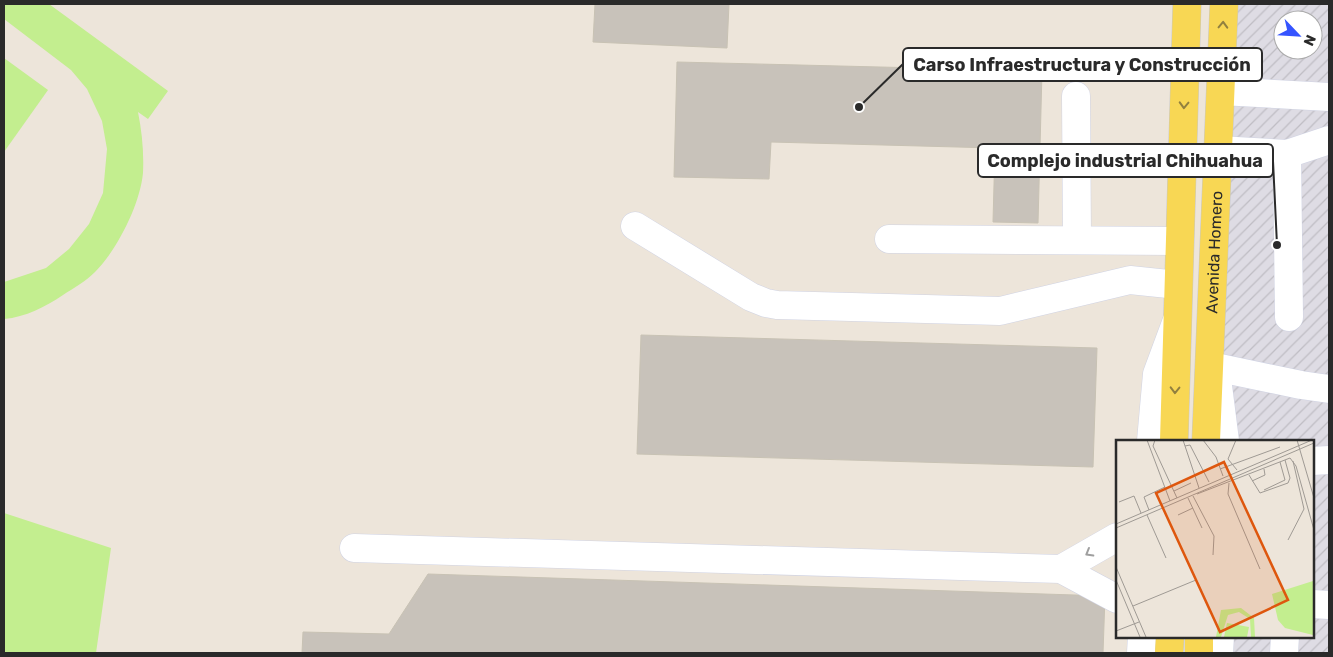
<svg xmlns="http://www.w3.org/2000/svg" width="1333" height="657" viewBox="0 0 1333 657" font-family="Rubik,sans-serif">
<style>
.industrial{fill:url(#industrial-furrows);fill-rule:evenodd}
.pitch{fill:#c3ee8f}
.building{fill:#c8c2ba;stroke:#c8c2b4}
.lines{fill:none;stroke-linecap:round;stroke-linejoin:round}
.minor-casing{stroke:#d0d3e3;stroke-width:29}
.major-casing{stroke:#c8c8c8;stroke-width:29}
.minor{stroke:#fff;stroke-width:28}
.major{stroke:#f8d754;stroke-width:28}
.oneway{stroke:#91803f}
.oneway2{stroke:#9f9f9f}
.labels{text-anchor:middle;stroke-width:4;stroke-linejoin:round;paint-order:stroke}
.street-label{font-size:16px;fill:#2a2a2a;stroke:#fff}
.inset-road{fill:none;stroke:#9f9a94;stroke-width:1}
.view{fill:#de570e;fill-opacity:0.15;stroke:#de570e;stroke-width:2.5}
.inset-edge{fill:none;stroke:#2a2a2a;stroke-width:2.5}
.leader{fill:none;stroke:#2a2a2a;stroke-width:2}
.callout-dot{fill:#2a2a2a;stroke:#fff;stroke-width:2}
.callout{fill:#fff;stroke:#2a2a2a;stroke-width:2}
.callout-label{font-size:18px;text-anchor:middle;font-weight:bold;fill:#2a2a2a}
</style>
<defs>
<pattern id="industrial-furrows" width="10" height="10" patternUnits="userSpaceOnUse" patternTransform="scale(1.25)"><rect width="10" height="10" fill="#dedce4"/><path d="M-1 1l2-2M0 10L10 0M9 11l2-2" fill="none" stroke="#bfbdc4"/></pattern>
</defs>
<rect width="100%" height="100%" fill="#ede5da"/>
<path class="industrial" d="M 1233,4 L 1329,4 L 1329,653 L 1214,653 L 1214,636 L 1312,636 L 1312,441 L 1219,441 ZM 1283,20 L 1313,20 L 1313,50 L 1283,50 Z"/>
<g class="pitch">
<path d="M 4,4 L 49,4 L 168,91 L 148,119 L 138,112 C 142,132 144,152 143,173 C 140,205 117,250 95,272 C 86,281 74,288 63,295 C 45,307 26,317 4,319 L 4,282 L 46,268 L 69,249 L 89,224 L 103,193 L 107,149 L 102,121 L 87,89 L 71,70 L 4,19 Z"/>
<path d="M 4,58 L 48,90 L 4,152 Z"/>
<path d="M 4,513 L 111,548 L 96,653 L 4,653 Z"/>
</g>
<g class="building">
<path d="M 595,4 L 729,4 L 727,48 L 593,42 Z"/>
<path d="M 677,62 L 1042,71 L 1038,223 L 993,222 L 995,148 L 771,142 L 769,179 L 674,177 Z"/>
<path d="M 641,335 L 1097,348 L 1093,467 L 637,454 Z"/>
<path d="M 428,574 L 1105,596 L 1103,653 L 302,653 L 303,632 L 389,634 Z"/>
</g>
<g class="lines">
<g class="minor-casing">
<g id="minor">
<path d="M 1221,91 L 1329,97"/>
<path d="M 1076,96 L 1077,240"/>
<path d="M 1218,150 L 1287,154 L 1329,140"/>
<path d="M 1287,154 L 1289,317"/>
<path d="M 635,226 L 751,297 L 766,303 L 777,305 L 1000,311 L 1130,280 L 1178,285"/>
<path d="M 889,239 L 1179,241"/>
<path d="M 1215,367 L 1301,385 L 1329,389"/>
<path d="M 1216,370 L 1225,441"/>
<path d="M 1151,441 L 1157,374 L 1177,320"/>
<path d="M 1312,461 L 1329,460"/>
<path d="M 354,548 L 1061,569 L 1117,599"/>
<path d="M 1061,569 L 1117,537"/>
<path d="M 1312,604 L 1329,605"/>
<path d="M 1141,653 L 1142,636"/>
<path d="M 1219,653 L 1220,636"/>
<path d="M 1284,653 L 1285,636"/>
</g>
</g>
<g class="major-casing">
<g id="major">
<path d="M 1174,441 L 1187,4"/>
<path id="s1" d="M 1206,441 L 1224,4"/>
<path d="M 1169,653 L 1170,636"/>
<path d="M 1199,653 L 1199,636"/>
</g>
</g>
<use href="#minor" class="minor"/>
<use href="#major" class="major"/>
</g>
<defs><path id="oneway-chevron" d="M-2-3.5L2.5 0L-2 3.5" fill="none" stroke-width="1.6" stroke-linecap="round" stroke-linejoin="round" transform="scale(1.25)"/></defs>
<g class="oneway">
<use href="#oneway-chevron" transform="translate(1223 25) rotate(-88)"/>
<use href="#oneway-chevron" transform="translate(1184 105) rotate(92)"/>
<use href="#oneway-chevron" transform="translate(1175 390) rotate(91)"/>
</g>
<use class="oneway2" href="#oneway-chevron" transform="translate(1089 553) rotate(150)"/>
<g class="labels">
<g class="street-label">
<text dy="6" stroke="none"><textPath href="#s1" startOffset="189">Avenida Homero</textPath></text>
</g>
</g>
<g transform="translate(1116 440)">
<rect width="198" height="198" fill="#ede5da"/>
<path d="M 197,141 L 197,195 L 169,188 L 162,180 L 156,154 ZM 125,168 L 138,178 L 139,197 L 135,197 L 134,179 L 123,172 L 112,175 L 105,197 L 100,197 L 105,170 ZM 111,183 L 133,187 L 131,197 L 108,197 Z" fill="#c3ee8f"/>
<path class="inset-road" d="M 31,0 L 54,61M 39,0 L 37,6 L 61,58M 67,0 L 83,48M 87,0 L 100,17 L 107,36M 120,0 L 112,19 L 121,30M 181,0 L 198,58M 69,6 L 74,5 L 93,42M 174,18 L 180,26 L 198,90M 104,29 L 164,7M 133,35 L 144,53 L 172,43 L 174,38 L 169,20M 136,41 L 149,35 L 148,29M 113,43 L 112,54 L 144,129M 148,50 L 169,40 L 164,22M 58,51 L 75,43M 81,54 L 174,18M 77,56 L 98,96 L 97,115M 72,58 L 86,88M 3,62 L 18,56 L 25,73M 33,70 L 28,57 L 49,47M 31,75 L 50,118M 62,75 L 77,68M 0,84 L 196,0M 0,88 L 198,3M 172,100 L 188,69 L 177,21M 0,127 L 30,197M 0,140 L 24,197M 17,166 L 80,140M 0,191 L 23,182"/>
<path class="view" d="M 108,22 L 172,160 L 104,192 L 40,53 Z"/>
<rect width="198" height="198" class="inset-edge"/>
</g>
<path class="leader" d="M859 107L903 64M1277 245L1273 161"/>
<g class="callout-dot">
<circle cx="859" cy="107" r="5"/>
<circle cx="1277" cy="245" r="5"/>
</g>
<g class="callout">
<rect x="903" y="48" width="359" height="33" rx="5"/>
<rect x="978" y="144" width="295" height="33" rx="5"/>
</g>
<g class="callout-label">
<text x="1082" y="71">Carso Infraestructura y Construcción</text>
<text x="1125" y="167">Complejo industrial Chihuahua</text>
</g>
<rect width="1333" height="657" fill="none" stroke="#2a2a2a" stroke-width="10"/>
<g transform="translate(1298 35) rotate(115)"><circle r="24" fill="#ffffff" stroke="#aaaaaa"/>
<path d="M0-4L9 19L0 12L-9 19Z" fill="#3554ff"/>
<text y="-8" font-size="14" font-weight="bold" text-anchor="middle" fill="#2a2a2a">N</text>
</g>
</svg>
